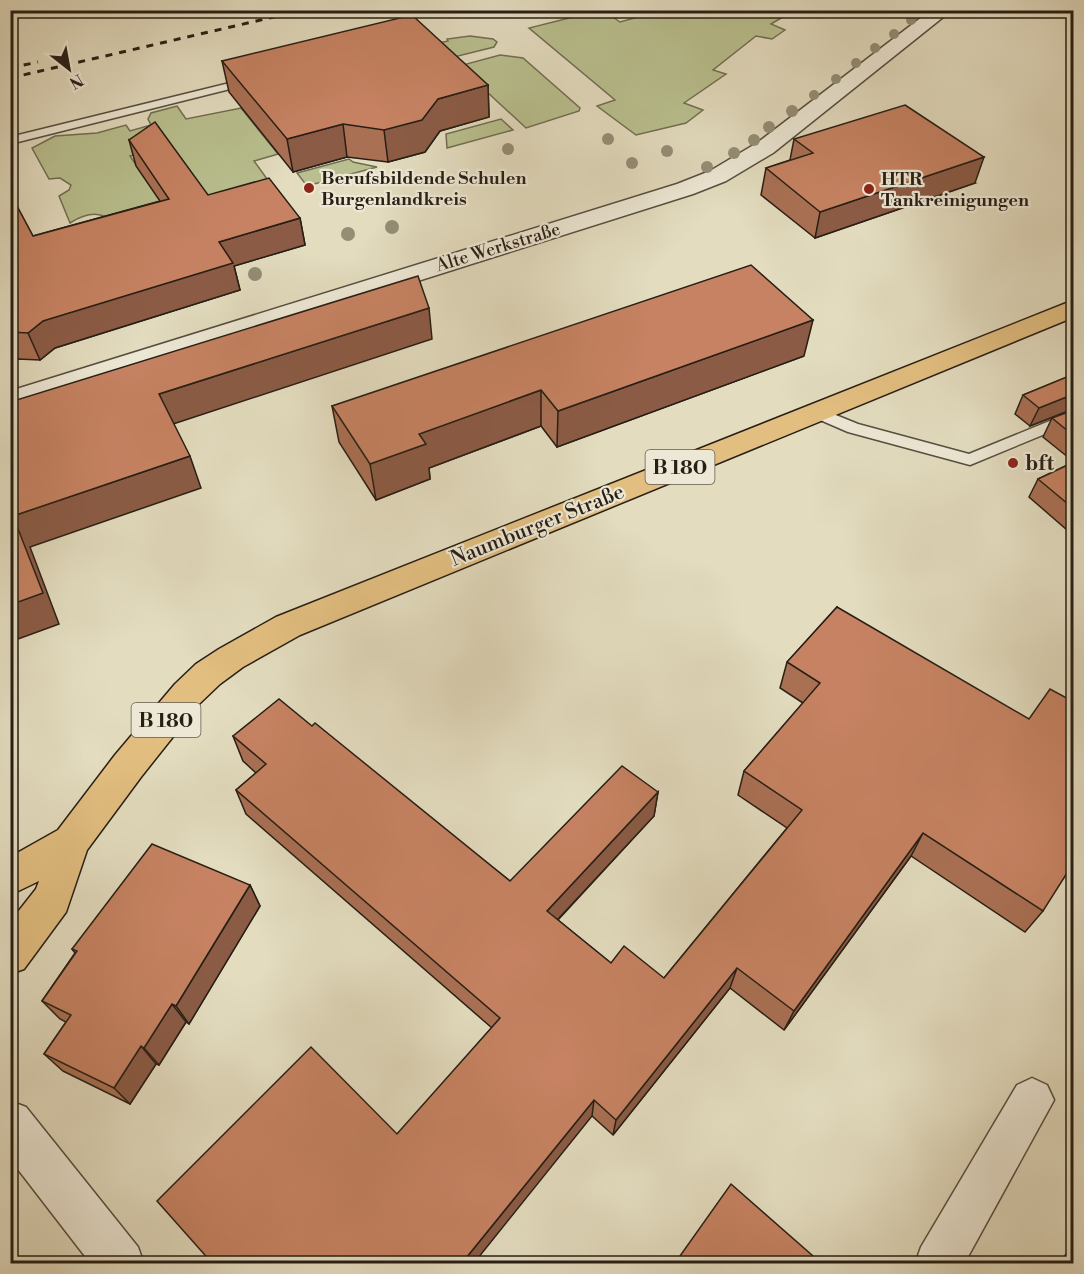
<svg xmlns="http://www.w3.org/2000/svg" width="1084" height="1274" viewBox="0 0 1084 1274" font-family="'Libre Bodoni',serif">
<style>
.green{fill:#b9bf8e;stroke:#706e52;stroke-width:1.5}
.lines{fill:none;stroke-linecap:round;stroke-linejoin:round}
.lane-casing{stroke:#564e40;stroke-width:3}
.street-casing{stroke:#564e40;stroke-width:3}
.primary-casing{stroke:#271e15;stroke-width:3}
.lane{fill:#ede8d5;fill-rule:evenodd}
.street{fill:#ede8d5;fill-rule:evenodd}
.primary{fill:#e2be80;fill-rule:evenodd}
.rail{stroke:#271e15;stroke-width:3;stroke-dasharray:7 7;stroke-linecap:butt}
.tree{fill:#948e75}
.wall{fill:#aa7054;stroke:#271e15;stroke-width:1.5}
.shaded-wall{fill:#8b5b45;stroke:#271e15;stroke-width:1.5}
.building{fill:#c68262;stroke:#271e15;stroke-width:1.5}
.poi-dot{fill:#8f2418;stroke:#ede8d5;stroke-width:2}
.labels{text-anchor:middle;stroke-width:4.5;stroke-linejoin:round;paint-order:stroke}
.far-poi-label{font-size:18px;font-weight:bold;fill:#271e15;stroke:#ede8d5;text-anchor:start}
.far-street-label{font-size:18px;fill:#271e15;stroke:#ede8d5}
.shield{fill:#ede8d5;stroke:#625b4f;stroke-width:1.5}
.shield-label{font-size:20px;font-weight:bold;fill:#271e15}
.poi-label{font-size:21px;font-weight:bold;fill:#271e15;stroke:#ede8d5;text-anchor:start}
.street-label{font-size:21px;fill:#271e15;stroke:#ede8d5}
</style>
<rect width="100%" height="100%" fill="#e3dcbf"/>
<filter id="stains"><feTurbulence type="fractalNoise" baseFrequency=".00333" numOctaves="4"/><feColorMatrix values="0 0 0 0 .2 0 0 0 0 .09 0 0 0 0 .02 0 0 0 .5 -.17"/></filter>
<radialGradient id="worn" r=".72"><stop offset=".6" stop-color="#630" stop-opacity="0"/><stop offset="1" stop-color="#630" stop-opacity=".3"/></radialGradient>
<g class="green">
<path d="M 597,11 L 604,11 L 620,22 L 642,16 L 635,11 L 793,11 L 771,24 L 785,30 L 772,39 L 756,36 L 713,70 L 726,74 L 684,103 L 703,110 L 686,123 L 636,135 L 597,106 L 615,100 L 529,28 Z"/>
<path d="M 470,36 L 493,39 L 497,42 L 494,47 L 446,59 L 430,45 L 448,41 L 447,39 Z"/>
<path d="M 500,55 L 523,58 L 580,108 L 579,111 L 526,128 L 459,66 Z"/>
<path d="M 177,106 L 186,119 L 241,108 L 278,154 L 254,161 L 278,194 L 202,212 L 162,147 L 130,156 L 146,180 L 156,178 L 161,204 L 106,217 C 94,211 81,216 70,223 L 59,196 L 69,190 L 71,185 L 60,178 L 49,179 L 32,148 L 55,136 L 97,133 L 126,125 L 130,131 L 151,125 L 148,119 L 151,113 Z"/>
<path d="M 501,119 L 513,130 L 447,148 L 446,134 Z"/>
<path d="M 349,159 L 353,162 L 377,167 L 307,186 L 297,173 Z"/>
</g>
<g class="lines">
<g class="lane-casing">
<g id="lane">
<path d="M 250,78 L 256,81 L 254,83 L 10,144 L 10,137 Z"/>
<path d="M 816,407 L 858,424 L 969,454 L 1074,411 L 1074,422 L 970,465 L 848,432 L 811,416 L 808,412 Z"/>
</g>
</g>
<g class="street-casing">
<g id="street">
<path d="M 931,10 L 952,10 L 773,153 L 726,181 L 693,194 L 10,410 L 10,391 L 677,184 L 710,171 L 757,143 Z"/>
<path d="M 1032,1078 L 1047,1085 L 1054,1100 L 964,1264 L 915,1264 L 921,1247 L 1017,1085 Z"/>
<path d="M 10,1101 L 26,1107 L 138,1247 L 144,1264 L 91,1264 L 10,1159 Z"/>
</g>
</g>
<g class="primary-casing">
<path id="primary" d="M 1074,300 L 1074,317 L 300,635 L 243,667 L 220,684 L 199,704 L 141,777 L 87,850 L 66,912 L 24,969 L 10,974 L 10,922 L 36,889 L 39,881 L 10,895 L 10,857 L 58,830 L 115,755 L 175,684 L 196,664 L 219,649 L 276,617 Z"/>
</g>
<use href="#lane" class="lane"/>
<use href="#street" class="street"/>
<use href="#primary" class="primary"/>
<g class="rail">
<path d="M 10,68 L 38,62"/>
<path d="M 10,78 L 304,10"/>
</g>
</g>
<g class="tree">
<circle cx="911" cy="20" r="5"/>
<circle cx="894" cy="34" r="5"/>
<circle cx="875" cy="48" r="5"/>
<circle cx="856" cy="63" r="5"/>
<circle cx="836" cy="79" r="5"/>
<circle cx="814" cy="95" r="5"/>
<circle cx="792" cy="111" r="6"/>
<circle cx="769" cy="127" r="6"/>
<circle cx="608" cy="139" r="6"/>
<circle cx="754" cy="140" r="6"/>
<circle cx="508" cy="149" r="6"/>
<circle cx="667" cy="151" r="6"/>
<circle cx="734" cy="153" r="6"/>
<circle cx="632" cy="163" r="6"/>
<circle cx="707" cy="167" r="6"/>
<circle cx="392" cy="227" r="7"/>
<circle cx="348" cy="234" r="7"/>
<circle cx="255" cy="274" r="7"/>
</g>
<g class="wall">
<path d="M 222,61 L 488,85 L 489,117 L 440,131 L 425,152 L 388,162 L 347,157 L 293,172 L 229,92 Z"/>
<path d="M 794,139 L 975,183 L 815,238 L 761,195 L 766,168 L 790,160 Z"/>
<path d="M 129,140 L 208,195 L 300,218 L 305,245 L 234,266 L 240,290 L 55,348 L 40,360 L 18,359 L 10,361 L 10,193 L 33,236 L 160,201 L 136,166 Z"/>
<path d="M 804,356 L 557,447 L 541,426 L 429,468 L 430,479 L 376,500 L 339,442 L 332,406 Z"/>
<path d="M 1074,374 L 1074,409 L 1030,426 L 1015,414 L 1023,395 Z"/>
<path d="M 1074,410 L 1074,462 L 1043,437 L 1052,418 Z"/>
<path d="M 1074,462 L 1074,536 L 1029,497 L 1038,479 Z"/>
<path d="M 837,607 L 1043,911 L 1025,932 L 911,856 L 784,1030 L 730,988 L 613,1135 L 592,1116 L 397,1134 L 492,1028 L 246,814 L 236,790 L 256,773 L 243,761 L 233,736 L 312,726 L 510,881 L 658,792 L 654,816 L 558,920 L 611,963 L 664,978 L 787,828 L 738,795 L 744,771 L 803,703 L 780,688 L 787,662 Z"/>
<path d="M 250,885 L 260,906 L 189,1024 L 186,1022 L 159,1065 L 156,1064 L 130,1104 L 63,1071 L 44,1054 L 66,1022 L 60,1019 L 42,1001 L 75,953 L 72,949 Z"/>
<path d="M 1074,1239 L 1074,1263 L 1061,1263 Z"/>
</g>
<g class="shaded-wall">
<path d="M 488,85 L 489,117 L 440,131 L 425,152 L 388,162 L 384,130 L 438,99 Z"/>
<path d="M 343,124 L 347,157 L 293,172 L 287,139 Z"/>
<path d="M 984,157 L 975,183 L 815,238 L 820,212 Z"/>
<path d="M 300,218 L 305,245 L 234,266 L 240,290 L 55,348 L 40,360 L 28,333 L 43,321 L 219,242 Z"/>
<path d="M 429,308 L 432,339 L 170,425 L 159,394 Z"/>
<path d="M 813,320 L 804,356 L 557,447 L 558,411 Z"/>
<path d="M 10,343 L 18,359 L 10,361 Z"/>
<path d="M 541,390 L 541,426 L 429,468 L 430,479 L 376,500 L 370,464 L 419,434 Z"/>
<path d="M 1074,394 L 1073,409 L 1030,426 L 1039,408 Z"/>
<path d="M 190,456 L 201,488 L 30,547 L 59,624 L 10,642 L 10,605 L 13,516 Z"/>
<path d="M 658,792 L 654,816 L 546,932 L 547,911 Z"/>
<path d="M 923,833 L 911,856 L 784,1030 L 794,1011 Z"/>
<path d="M 250,885 L 260,906 L 189,1024 L 176,1006 Z"/>
<path d="M 737,968 L 730,988 L 613,1135 L 616,1120 Z"/>
<path d="M 172,1004 L 186,1022 L 159,1065 L 144,1048 Z"/>
<path d="M 141,1046 L 156,1064 L 130,1104 L 114,1088 Z"/>
<path d="M 594,1100 L 592,1116 L 474,1263 L 462,1263 Z"/>
<path d="M 10,1236 L 14,1241 L 10,1247 Z"/>
</g>
<g class="building">
<path d="M 412,15 L 488,85 L 438,99 L 422,120 L 384,130 L 343,124 L 287,139 L 222,61 Z"/>
<path d="M 905,105 L 984,157 L 820,212 L 766,168 L 813,153 L 794,139 Z"/>
<path d="M 155,122 L 208,195 L 269,178 L 300,218 L 219,242 L 233,263 L 43,321 L 28,333 L 10,332 L 10,193 L 33,236 L 169,199 L 129,140 Z"/>
<path d="M 751,265 L 813,320 L 558,411 L 541,390 L 419,434 L 426,444 L 370,464 L 332,406 Z"/>
<path d="M 418,276 L 429,308 L 159,394 L 190,456 L 13,516 L 43,593 L 10,605 L 10,402 Z"/>
<path d="M 1074,374 L 1074,394 L 1039,408 L 1023,395 Z"/>
<path d="M 1074,410 L 1074,436 L 1052,418 Z"/>
<path d="M 1074,462 L 1074,509 L 1038,479 Z"/>
<path d="M 837,607 L 1029,719 L 1050,689 L 1074,702 L 1074,862 L 1043,911 L 923,833 L 794,1011 L 737,968 L 616,1120 L 594,1100 L 462,1263 L 212,1263 L 157,1201 L 311,1047 L 397,1134 L 500,1018 L 236,790 L 266,764 L 233,736 L 279,699 L 312,726 L 315,723 L 510,881 L 622,766 L 658,792 L 547,911 L 611,963 L 624,946 L 664,978 L 802,810 L 744,771 L 820,683 L 787,662 Z"/>
<path d="M 152,844 L 250,885 L 176,1006 L 172,1004 L 144,1048 L 141,1046 L 114,1088 L 44,1054 L 71,1015 L 42,1001 L 77,951 L 72,949 Z"/>
<path d="M 731,1184 L 821,1263 L 675,1263 Z"/>
</g>
<g class="poi-dot">
<circle cx="309" cy="188" r="6"/>
<circle cx="869" cy="189" r="6"/>
<circle cx="1013" cy="463" r="6"/>
</g>
<g class="labels">
<g class="far-poi-label">
<text x="321" y="184">Berufsbildende Schulen<tspan x="321" dy="21">Burgenlandkreis</tspan></text>
<text x="881" y="185">HTR<tspan x="881" dy="21">Tankreinigungen</tspan></text>
</g>
<g class="far-street-label">
<text transform="translate(498 247) rotate(-17)" y="6">Alte Werkstraße</text>
</g>
<g class="shield">
<rect x="645.5" y="450" width="69" height="34" rx="4.5"/>
<rect x="131.5" y="703" width="69" height="34" rx="4.5"/>
</g>
<g class="shield-label">
<text x="680" y="474">B 180</text>
<text x="166" y="727">B 180</text>
</g>
<g class="poi-label">
<text x="1025" y="470">bft</text>
</g>
<g class="street-label">
<text transform="translate(537 525) rotate(-22)" y="7">Naumburger Straße</text>
</g>
</g>
<rect width="1084" height="1274" fill="none" stroke="#e3dcbf" stroke-width="36"/>
<rect x="12" y="12" width="1060" height="1250" fill="none" stroke="#271e15" stroke-width="3"/>
<rect x="18" y="18" width="1048" height="1238" fill="none" stroke="#271e15" stroke-width="1.5"/>
<g transform="translate(69 69) rotate(149)" stroke="#ede8d5" stroke-width="4.5" paint-order="stroke">
<path d="M0-4.5L10 22L0 15L-10 22Z" fill="#271e15"/>
<text y="-9" font-size="16" font-weight="bold" text-anchor="middle" fill="#271e15">N</text>
</g>
<rect width="100%" height="100%" filter="url(#stains)"/>
<rect width="100%" height="100%" fill="url(#worn)"/>
</svg>
